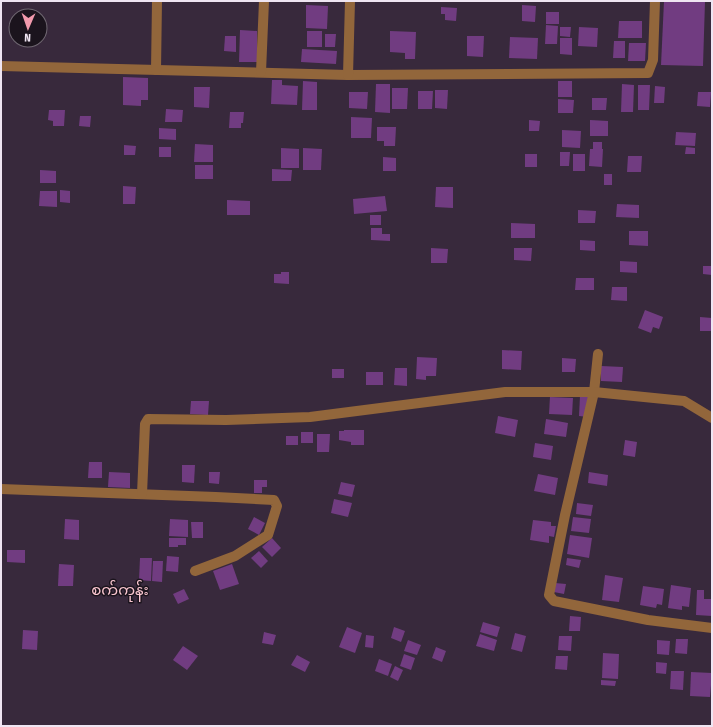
<svg xmlns="http://www.w3.org/2000/svg" width="713" height="727" viewBox="0 0 713 727" font-family="'Fira Sans Condensed','Noto Sans Myanmar',sans-serif">
<style>
.building{fill:#713c81}
.lines{fill:none;stroke-linecap:round;stroke-linejoin:round}
.minor{stroke:#92663b;stroke-width:10}
.labels{text-anchor:middle;stroke-width:3;stroke-linejoin:round;paint-order:stroke}
.quarter-label{font-size:15px;fill:#fac6d0;stroke:#1b141d}
</style>
<rect width="100%" height="100%" fill="#38293c"/>
<g class="building">
<path d="M 664,1 L 705,1 L 703,66 L 661,65 Z"/>
<path d="M 306,5 L 328,6 L 327,29 L 306,28 Z"/>
<path d="M 522,5 L 536,6 L 535,22 L 522,21 Z"/>
<path d="M 441,7 L 457,8 L 456,21 L 445,20 L 445,14 L 441,14 Z"/>
<rect x="546" y="12" width="13" height="12"/>
<path d="M 619,21 L 642,21 L 642,38 L 618,38 Z"/>
<path d="M 546,25 L 558,26 L 557,44 L 545,44 Z"/>
<path d="M 560,27 L 571,27 L 570,37 L 560,36 Z"/>
<path d="M 579,27 L 598,28 L 597,47 L 578,46 Z"/>
<path d="M 240,30 L 257,31 L 257,62 L 239,62 Z"/>
<rect x="307" y="31" width="15" height="16"/>
<path d="M 390,31 L 416,32 L 415,59 L 405,59 L 405,53 L 390,52 Z"/>
<path d="M 325,34 L 336,34 L 335,47 L 325,47 Z"/>
<path d="M 225,36 L 236,36 L 236,52 L 224,51 Z"/>
<path d="M 467,36 L 484,36 L 483,57 L 467,56 Z"/>
<path d="M 510,37 L 538,38 L 537,59 L 509,58 Z"/>
<path d="M 560,38 L 572,38 L 572,55 L 560,54 Z"/>
<path d="M 614,41 L 625,41 L 625,58 L 613,58 Z"/>
<path d="M 629,43 L 646,43 L 645,61 L 628,61 Z"/>
<path d="M 302,49 L 337,51 L 336,64 L 301,62 Z"/>
<path d="M 123,77 L 148,78 L 148,100 L 141,100 L 141,106 L 123,105 Z"/>
<path d="M 272,80 L 282,80 L 282,85 L 298,86 L 297,105 L 271,104 Z"/>
<path d="M 303,81 L 317,82 L 317,110 L 302,110 Z"/>
<rect x="558" y="81" width="14" height="16"/>
<path d="M 376,84 L 390,84 L 390,113 L 375,112 Z"/>
<path d="M 622,84 L 634,85 L 633,112 L 621,112 Z"/>
<path d="M 638,85 L 650,85 L 649,110 L 638,110 Z"/>
<path d="M 655,86 L 665,87 L 664,103 L 654,103 Z"/>
<path d="M 194,87 L 210,87 L 209,108 L 194,107 Z"/>
<path d="M 392,88 L 408,88 L 407,109 L 392,109 Z"/>
<path d="M 435,90 L 448,90 L 447,109 L 435,108 Z"/>
<path d="M 418,91 L 433,91 L 432,109 L 418,109 Z"/>
<path d="M 349,92 L 368,92 L 367,109 L 349,108 Z"/>
<path d="M 698,92 L 711,92 L 710,107 L 697,106 Z"/>
<path d="M 592,98 L 607,98 L 606,110 L 592,110 Z"/>
<path d="M 558,99 L 574,100 L 573,113 L 558,113 Z"/>
<path d="M 166,109 L 183,110 L 182,122 L 165,122 Z"/>
<path d="M 49,110 L 65,110 L 64,126 L 53,126 L 53,121 L 48,120 Z"/>
<path d="M 230,112 L 244,112 L 243,123 L 241,123 L 241,128 L 229,128 Z"/>
<path d="M 80,116 L 91,116 L 90,127 L 79,126 Z"/>
<path d="M 351,117 L 372,118 L 371,138 L 351,138 Z"/>
<path d="M 529,120 L 540,121 L 539,131 L 529,131 Z"/>
<path d="M 590,120 L 608,121 L 608,136 L 590,136 Z"/>
<path d="M 377,127 L 396,127 L 395,146 L 384,146 L 384,141 L 377,141 Z"/>
<path d="M 159,128 L 176,129 L 176,140 L 159,139 Z"/>
<path d="M 562,130 L 581,131 L 580,148 L 562,147 Z"/>
<path d="M 676,132 L 696,133 L 695,146 L 675,145 Z"/>
<path d="M 593,142 L 602,142 L 602,149 L 603,149 L 602,167 L 589,166 L 590,149 L 593,149 Z"/>
<path d="M 195,144 L 213,145 L 213,162 L 194,162 Z"/>
<path d="M 124,145 L 136,146 L 135,155 L 124,155 Z"/>
<rect x="159" y="147" width="12" height="10"/>
<path d="M 686,147 L 695,148 L 695,154 L 685,154 Z"/>
<path d="M 281,148 L 299,149 L 299,168 L 281,168 Z"/>
<path d="M 303,148 L 322,149 L 321,170 L 303,170 Z"/>
<path d="M 560,152 L 570,152 L 569,166 L 560,166 Z"/>
<rect x="525" y="154" width="12" height="13"/>
<rect x="573" y="154" width="12" height="17"/>
<path d="M 628,156 L 642,156 L 641,172 L 627,172 Z"/>
<path d="M 383,157 L 396,158 L 396,171 L 383,171 Z"/>
<rect x="195" y="165" width="18" height="14"/>
<path d="M 272,169 L 292,170 L 291,181 L 272,181 Z"/>
<path d="M 40,170 L 56,171 L 56,183 L 40,183 Z"/>
<rect x="604" y="174" width="8" height="11"/>
<path d="M 123,186 L 136,187 L 135,204 L 123,204 Z"/>
<path d="M 436,187 L 453,187 L 453,208 L 435,207 Z"/>
<path d="M 60,190 L 70,191 L 70,203 L 60,202 Z"/>
<path d="M 40,191 L 57,191 L 57,207 L 39,206 Z"/>
<path d="M 385,196 L 387,211 L 354,214 L 353,199 Z"/>
<path d="M 227,200 L 250,201 L 250,215 L 227,215 Z"/>
<path d="M 617,204 L 639,205 L 639,218 L 616,217 Z"/>
<path d="M 578,210 L 596,211 L 595,223 L 578,223 Z"/>
<rect x="370" y="215" width="11" height="10"/>
<path d="M 511,223 L 535,224 L 535,238 L 511,238 Z"/>
<path d="M 371,228 L 382,228 L 382,234 L 390,234 L 390,241 L 371,240 Z"/>
<path d="M 629,231 L 648,231 L 648,246 L 629,245 Z"/>
<path d="M 580,240 L 595,241 L 595,251 L 580,250 Z"/>
<path d="M 431,248 L 448,249 L 447,263 L 431,263 Z"/>
<path d="M 514,248 L 532,248 L 531,261 L 514,260 Z"/>
<path d="M 620,261 L 637,262 L 637,273 L 620,272 Z"/>
<path d="M 703,266 L 712,266 L 712,275 L 703,274 Z"/>
<path d="M 281,272 L 289,272 L 289,284 L 274,283 L 274,274 L 281,274 Z"/>
<path d="M 576,278 L 594,278 L 594,290 L 575,290 Z"/>
<path d="M 612,287 L 627,287 L 627,301 L 611,300 Z"/>
<path d="M 645,310 L 663,317 L 659,329 L 653,327 L 651,333 L 638,328 Z"/>
<path d="M 700,317 L 712,318 L 712,331 L 700,331 Z"/>
<path d="M 502,350 L 522,351 L 521,370 L 502,369 Z"/>
<path d="M 417,357 L 437,358 L 436,376 L 426,376 L 426,380 L 416,379 Z"/>
<path d="M 562,358 L 576,359 L 575,372 L 562,372 Z"/>
<path d="M 601,366 L 623,367 L 622,382 L 601,381 Z"/>
<path d="M 395,368 L 407,368 L 407,386 L 394,385 Z"/>
<rect x="332" y="369" width="12" height="9"/>
<rect x="366" y="372" width="17" height="13"/>
<path d="M 580,396 L 590,397 L 588,417 L 579,416 Z"/>
<path d="M 550,397 L 573,398 L 572,415 L 549,414 Z"/>
<path d="M 191,401 L 209,401 L 208,415 L 190,414 Z"/>
<path d="M 498,416 L 518,420 L 515,437 L 495,433 Z"/>
<path d="M 546,419 L 568,423 L 566,437 L 544,434 Z"/>
<path d="M 344,430 L 364,430 L 364,445 L 351,445 L 351,442 L 339,440 L 339,431 L 344,431 Z"/>
<rect x="301" y="432" width="12" height="11"/>
<path d="M 317,434 L 330,434 L 329,452 L 317,452 Z"/>
<rect x="286" y="436" width="12" height="9"/>
<path d="M 625,440 L 637,442 L 635,457 L 623,455 Z"/>
<path d="M 535,443 L 553,446 L 551,460 L 533,457 Z"/>
<path d="M 89,462 L 102,462 L 102,478 L 88,478 Z"/>
<path d="M 182,465 L 195,465 L 194,483 L 182,482 Z"/>
<path d="M 109,472 L 130,473 L 130,488 L 108,487 Z"/>
<path d="M 209,472 L 220,472 L 219,484 L 209,483 Z"/>
<path d="M 589,472 L 608,475 L 607,486 L 588,483 Z"/>
<path d="M 538,474 L 558,478 L 555,495 L 534,491 Z"/>
<path d="M 254,480 L 267,480 L 267,487 L 262,487 L 262,493 L 254,493 Z"/>
<path d="M 341,482 L 355,485 L 352,497 L 338,494 Z"/>
<path d="M 334,499 L 352,503 L 348,517 L 331,513 Z"/>
<path d="M 577,503 L 593,505 L 591,516 L 576,514 Z"/>
<path d="M 254,517 L 265,523 L 259,535 L 248,529 Z"/>
<path d="M 573,517 L 591,519 L 589,533 L 571,531 Z"/>
<path d="M 65,519 L 79,520 L 79,540 L 64,539 Z"/>
<path d="M 170,519 L 188,520 L 188,537 L 169,536 Z"/>
<path d="M 533,520 L 551,522 L 551,526 L 556,526 L 554,537 L 549,536 L 549,543 L 530,540 Z"/>
<path d="M 191,522 L 203,522 L 203,538 L 192,538 Z"/>
<path d="M 570,535 L 592,538 L 589,558 L 567,554 Z"/>
<path d="M 169,538 L 186,538 L 186,545 L 178,545 L 178,547 L 169,547 Z"/>
<path d="M 272,538 L 281,548 L 272,557 L 262,547 Z"/>
<path d="M 7,550 L 25,550 L 25,563 L 7,562 Z"/>
<path d="M 259,551 L 268,561 L 261,568 L 251,558 Z"/>
<path d="M 167,556 L 179,557 L 178,572 L 166,571 Z"/>
<path d="M 140,558 L 152,558 L 151,581 L 139,580 Z"/>
<path d="M 567,558 L 581,560 L 579,568 L 566,565 Z"/>
<path d="M 153,561 L 163,561 L 162,582 L 152,581 Z"/>
<path d="M 59,564 L 74,565 L 73,586 L 58,586 Z"/>
<path d="M 232,564 L 239,584 L 220,590 L 213,571 Z"/>
<path d="M 605,575 L 623,578 L 619,602 L 602,600 Z"/>
<path d="M 555,583 L 566,584 L 564,594 L 554,592 Z"/>
<path d="M 671,585 L 691,588 L 689,607 L 682,606 L 682,610 L 668,608 Z"/>
<path d="M 643,586 L 664,589 L 662,605 L 657,604 L 656,608 L 640,605 Z"/>
<path d="M 184,589 L 189,599 L 178,604 L 173,594 Z"/>
<path d="M 697,590 L 704,590 L 704,599 L 712,599 L 712,616 L 696,615 Z"/>
<path d="M 570,616 L 581,617 L 580,631 L 569,631 Z"/>
<path d="M 483,622 L 500,627 L 497,637 L 480,632 Z"/>
<path d="M 347,627 L 362,633 L 355,653 L 339,647 Z"/>
<path d="M 394,627 L 405,631 L 401,642 L 391,638 Z"/>
<path d="M 23,630 L 38,631 L 37,650 L 22,649 Z"/>
<path d="M 264,632 L 276,635 L 273,645 L 262,643 Z"/>
<path d="M 515,633 L 526,636 L 522,652 L 511,649 Z"/>
<path d="M 480,634 L 497,640 L 494,651 L 476,646 Z"/>
<path d="M 366,635 L 374,636 L 373,648 L 365,647 Z"/>
<path d="M 559,636 L 572,636 L 571,651 L 558,650 Z"/>
<path d="M 676,639 L 688,639 L 687,654 L 675,653 Z"/>
<path d="M 408,640 L 421,645 L 417,655 L 404,651 Z"/>
<path d="M 657,640 L 670,641 L 669,655 L 657,654 Z"/>
<path d="M 183,646 L 198,656 L 187,670 L 173,660 Z"/>
<path d="M 436,647 L 446,651 L 442,662 L 432,658 Z"/>
<path d="M 603,653 L 619,654 L 618,679 L 602,678 Z"/>
<path d="M 404,654 L 415,658 L 411,670 L 400,666 Z"/>
<path d="M 297,655 L 310,662 L 305,672 L 291,665 Z"/>
<path d="M 556,656 L 568,656 L 567,670 L 555,669 Z"/>
<path d="M 379,659 L 392,664 L 388,676 L 375,671 Z"/>
<path d="M 656,662 L 667,663 L 666,674 L 656,673 Z"/>
<path d="M 395,666 L 403,670 L 398,681 L 390,677 Z"/>
<path d="M 671,671 L 684,671 L 683,690 L 670,689 Z"/>
<path d="M 691,672 L 712,673 L 710,697 L 690,696 Z"/>
<path d="M 601,680 L 616,681 L 615,686 L 601,685 Z"/>
</g>
<g class="lines">
<g class="minor">
<path d="M 1,66 L 348,75 L 648,73 L 653,60 L 655,1"/>
<path d="M 156,70 L 157,1"/>
<path d="M 261,72 L 264,1"/>
<path d="M 348,75 L 350,1"/>
<path d="M 598,354 L 594,392 L 565,515 L 549,595 L 554,601 L 648,620 L 712,628"/>
<path d="M 1,489 L 216,497 L 274,500 L 277,506 L 268,535 L 235,556 L 195,571"/>
<path d="M 142,494 L 145,424 L 148,419 L 226,420 L 310,417 L 505,392 L 594,392 L 684,401 L 712,418"/>
</g>
</g>
<g class="labels">
<g class="quarter-label">
<text x="120" y="595">စက်ကုန်း</text>
</g>
</g>
<rect width="713" height="727" fill="none" stroke="#efe5f2" stroke-width="4"/>
<g transform="translate(28 28) rotate(182)"><circle r="19" fill="#1b141d" stroke="#706872"/>
<path d="M0-3L7 15L0 10L-7 15Z" fill="#f29aad"/>
<text y="-6" font-size="11" font-weight="bold" text-anchor="middle" fill="#efe5f2">N</text>
</g>
</svg>
